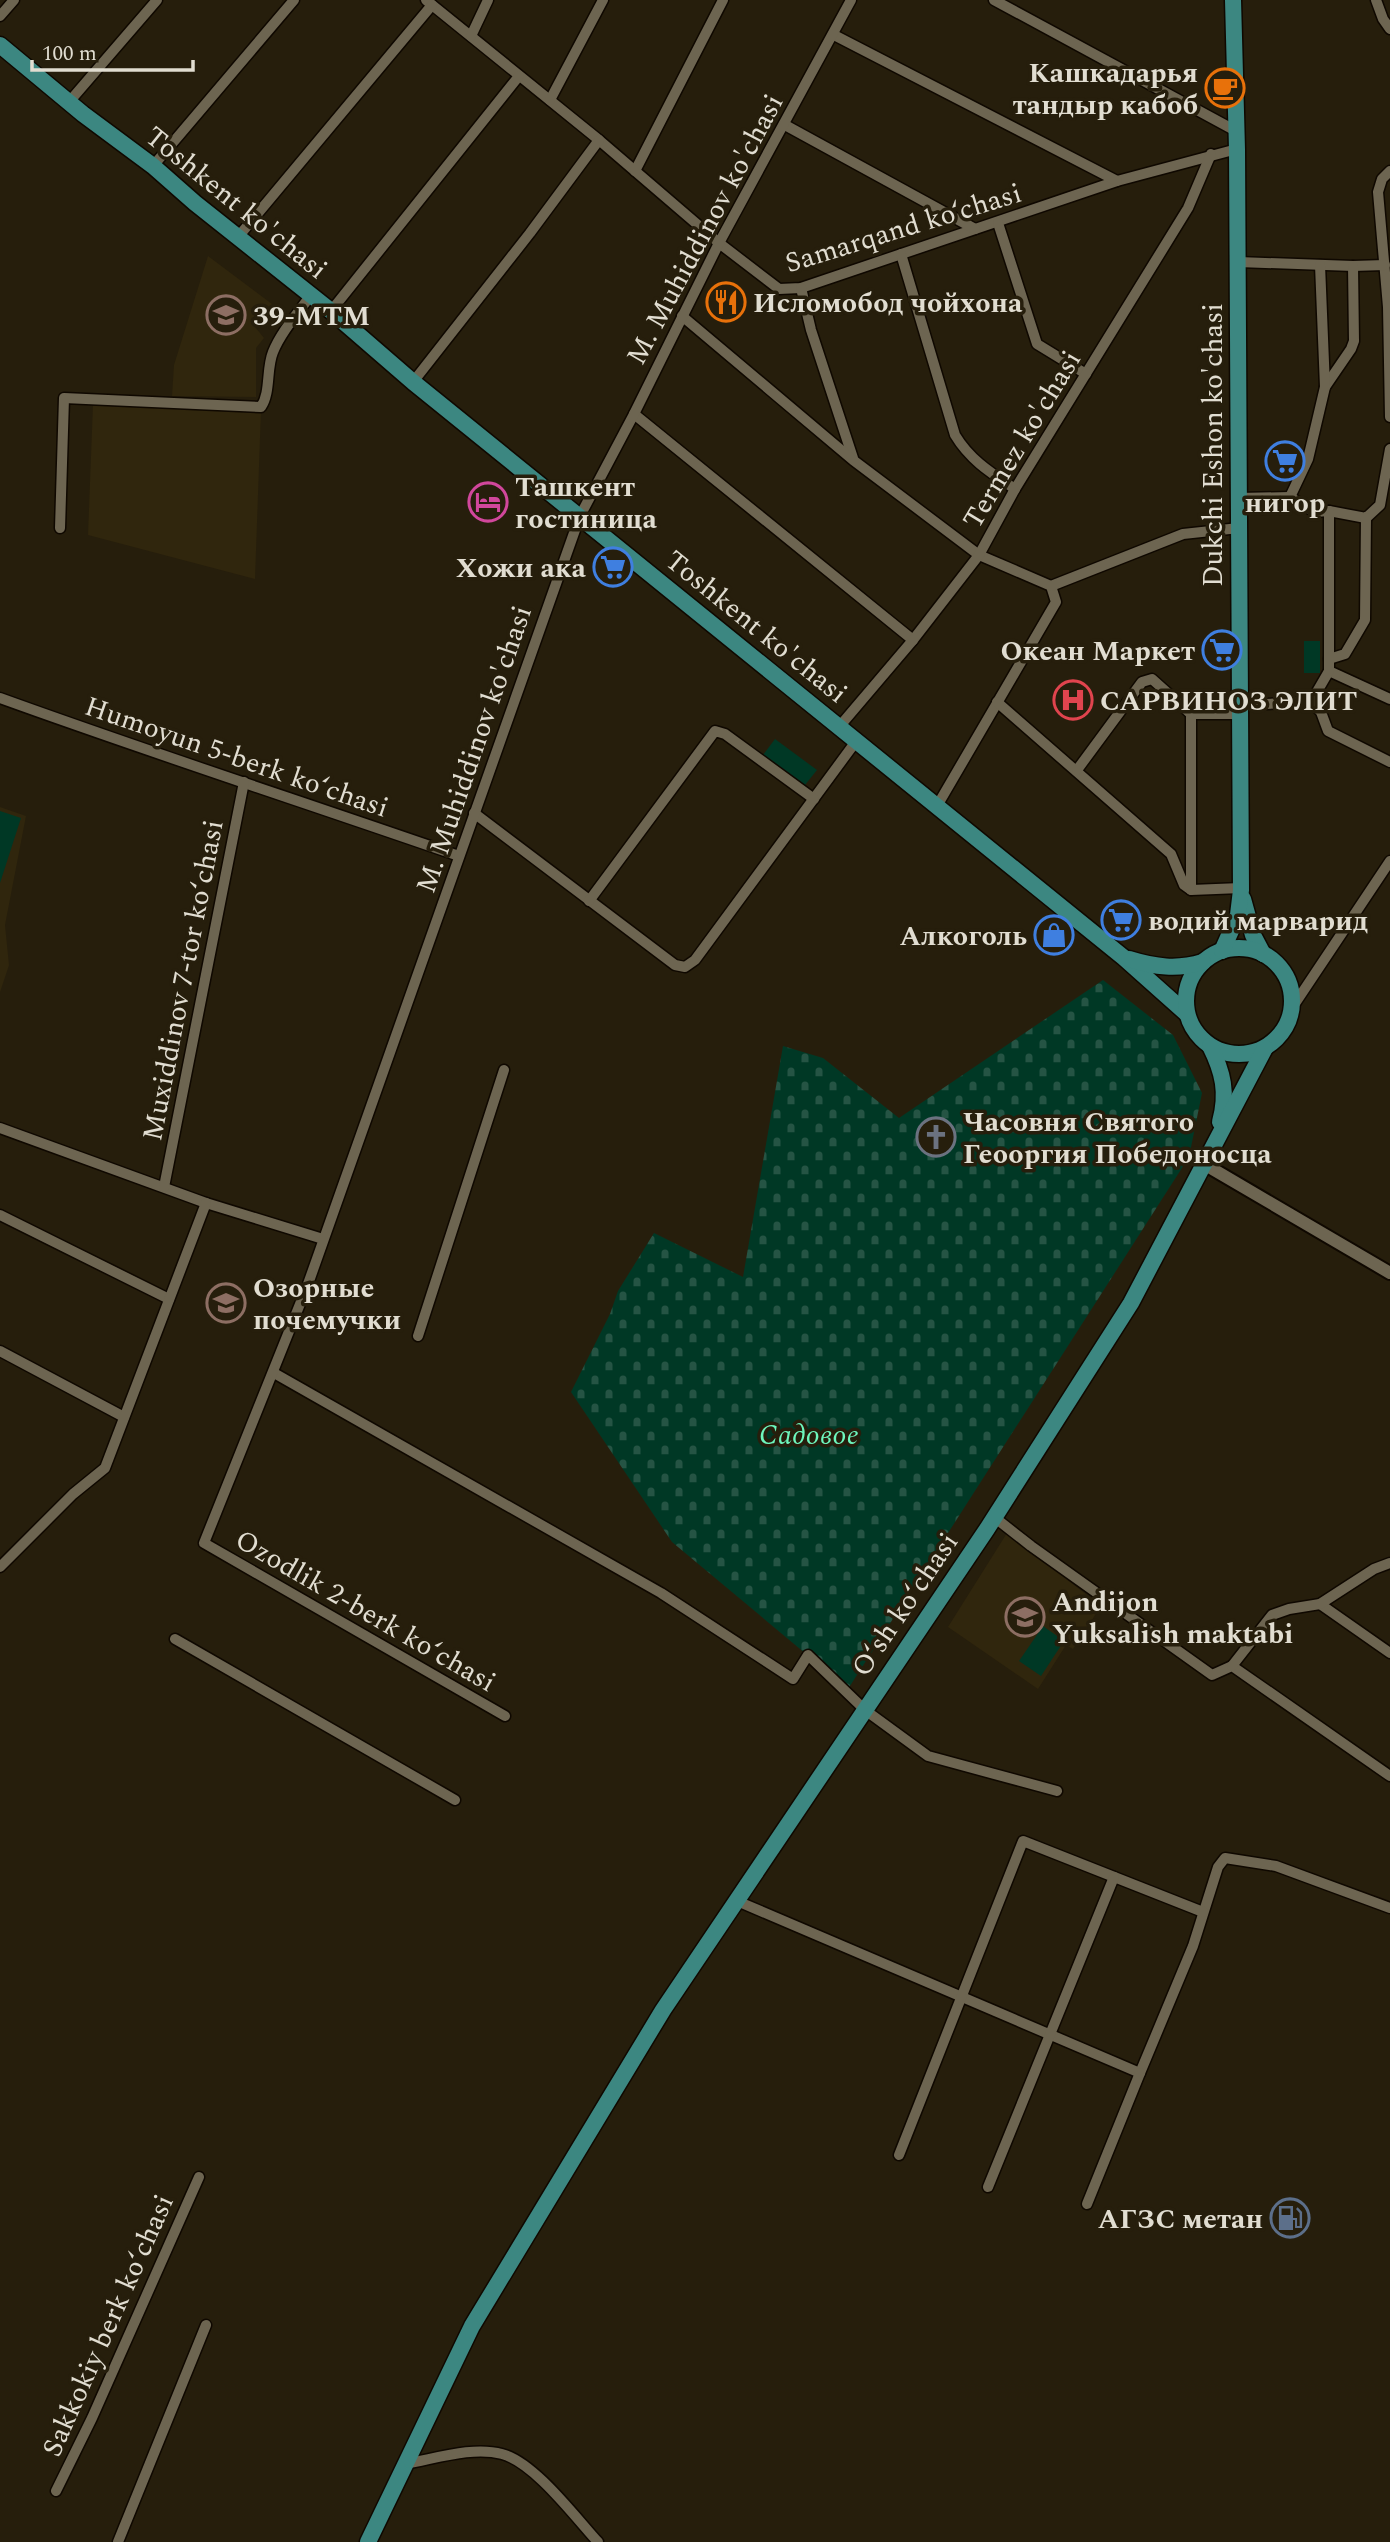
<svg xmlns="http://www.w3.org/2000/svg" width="1390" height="2542" viewBox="0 0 1390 2542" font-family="Spectral,serif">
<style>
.built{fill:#30260d}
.green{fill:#003825}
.cemetery{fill:url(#cemetery-stones)}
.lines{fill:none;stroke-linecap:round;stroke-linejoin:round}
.minor-casing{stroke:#0f0800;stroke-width:13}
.tertiary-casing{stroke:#0f0800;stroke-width:16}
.primary-casing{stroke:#0f0800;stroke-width:19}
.minor{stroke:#6d6551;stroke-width:10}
.tertiary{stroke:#6d6551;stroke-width:12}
.primary{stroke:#3c8781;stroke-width:16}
.labels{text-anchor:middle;stroke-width:7;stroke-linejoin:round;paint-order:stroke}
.poi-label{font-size:28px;font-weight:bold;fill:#e1ddd1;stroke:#261e0c;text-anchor:start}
.street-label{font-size:28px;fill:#e1ddd1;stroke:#261e0c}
.park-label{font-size:28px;font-style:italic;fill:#6df6bd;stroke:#261e0c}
</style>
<defs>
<pattern id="cemetery-stones" width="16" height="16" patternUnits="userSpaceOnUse" patternTransform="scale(1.75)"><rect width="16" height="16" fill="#003825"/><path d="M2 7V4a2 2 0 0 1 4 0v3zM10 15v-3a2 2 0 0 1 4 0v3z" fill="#255444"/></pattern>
</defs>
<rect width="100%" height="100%" fill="#261e0c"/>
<g class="built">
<path d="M 208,256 L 272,304 L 255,327 L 264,338 L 256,348 L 256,397 L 172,396 L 174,365 Z"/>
<path d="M 93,404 L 261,410 L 255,579 L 88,535 Z"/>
<path d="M 0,807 L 26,816 L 5,925 L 9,965 L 0,992 Z"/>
<path d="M 1007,1533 L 1101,1606 L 1073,1649 L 1066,1645 L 1038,1689 L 948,1627 Z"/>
</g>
<g class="green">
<rect x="1304" y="641" width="16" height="32"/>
<path d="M 775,739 L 817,770 L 805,785 L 763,755 Z"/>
<path d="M 0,811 L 21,818 L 0,883 Z"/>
<path d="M 1043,1626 L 1064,1641 L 1041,1676 L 1019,1661 Z"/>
</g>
<path class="cemetery" d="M 1103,980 L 1173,1035 L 1202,1093 L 1189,1157 L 848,1689 L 672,1542 L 571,1392 L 610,1314 L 618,1291 L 654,1233 L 743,1277 L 783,1046 L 823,1058 L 899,1118 Z"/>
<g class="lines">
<g class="minor-casing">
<g id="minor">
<path d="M 426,0 L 599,140 L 719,243 L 779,289 L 801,288 L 1117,181 L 1237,149"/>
<path d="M 994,0 L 1236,131"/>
<path d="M 1376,0 L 1383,19 L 1390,29"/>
<path d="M 0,16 L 14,0"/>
<path d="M 834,35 L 1117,181"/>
<path d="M 471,36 L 488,0"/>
<path d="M 550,100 L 603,0"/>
<path d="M 69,102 L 157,0"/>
<path d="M 785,125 L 975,229"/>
<path d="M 153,166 L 294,0"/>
<path d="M 635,171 L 723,0"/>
<path d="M 1390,171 L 1382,179 L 1378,192 L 1388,307 L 1390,417"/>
<path d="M 998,223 L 1037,344 L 1086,374"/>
<path d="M 238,237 L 432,5"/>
<path d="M 901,254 L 955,435 C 970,460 991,473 1015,489"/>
<path d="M 1238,262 L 1353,266 L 1385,265"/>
<path d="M 801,288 L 811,330 L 853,458"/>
<path d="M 331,311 L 519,76"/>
<path d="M 682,316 L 853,460 L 979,555 L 1051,586 L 1056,602 L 937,806"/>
<path d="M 413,382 L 530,233 L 599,140"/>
<path d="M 1325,387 L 1351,349 L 1354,341 L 1353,266"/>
<path d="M 634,414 L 913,640"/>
<path d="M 1290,497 L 1308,459 L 1325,387 L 1320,265"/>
<path d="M 1239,498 L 1290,497 L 1315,512 L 1329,511 L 1366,518 L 1380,505 L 1390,449"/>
<path d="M 60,528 L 64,398 L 261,407 C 271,392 266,369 273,352 C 281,332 298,313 311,295"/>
<path d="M 1051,586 L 1183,534 L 1239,528"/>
<path d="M 1329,659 L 1345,654 L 1365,620 L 1366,518"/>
<path d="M 1329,671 L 1390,699"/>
<path d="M 0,698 C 152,753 306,803 459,856"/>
<path d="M 997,702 L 1171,854 L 1184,885 L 1191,890 L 1241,888"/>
<path d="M 1311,702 L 1321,712 L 1328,731 L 1390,762"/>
<path d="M 1240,705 L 1311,702 L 1329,671 L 1329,511"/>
<path d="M 839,727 L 913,640 L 979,555 L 1015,489 L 1188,208 L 1211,154"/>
<path d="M 1077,770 L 1142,682 L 1152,679 L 1191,714 L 1241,714"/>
<path d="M 474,813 L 675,965 L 685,967 L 695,960 L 857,740"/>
<path d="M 1191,890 L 1191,714"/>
<path d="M 589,901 L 715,731 L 725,734 L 814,799"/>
<path d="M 1292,1008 L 1390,861"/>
<path d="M 0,1128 L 206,1203 L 323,1239"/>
<path d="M 164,1187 L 244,782"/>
<path d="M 0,1215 L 169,1299"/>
<path d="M 418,1336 L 504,1070"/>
<path d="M 0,1351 L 124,1417"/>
<path d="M 274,1373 L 661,1593 L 793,1679 L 808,1655 L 865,1710 L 928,1756 L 1057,1791"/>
<path d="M 994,1517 L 1031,1546 L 1212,1675 L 1232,1666 L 1390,1776"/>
<path d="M 0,1567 L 73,1494 L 105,1468 L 206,1203"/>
<path d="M 1320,1604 L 1390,1653"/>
<path d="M 175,1639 L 455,1800"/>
<path d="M 1232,1666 L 1272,1615 L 1289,1609 L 1320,1604 L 1374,1569 L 1390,1563"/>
<path d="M 505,1716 L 204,1543 L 308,1284 L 580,516 L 634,414 L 719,243 L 851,0"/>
<path d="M 737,1901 L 1140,2073 L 1193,1946 L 1218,1867 L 1225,1858 L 1276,1866 L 1390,1908"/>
<path d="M 899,2155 L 1023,1841 L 1203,1912"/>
<path d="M 988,2187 L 1114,1877"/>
<path d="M 1087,2204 L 1140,2073"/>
<path d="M 405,2464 C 435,2459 472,2446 502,2454 C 534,2462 575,2517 598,2542"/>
<path d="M 56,2491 L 92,2418 L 199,2177"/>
<path d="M 118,2542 L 206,2325"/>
</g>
</g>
<g class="tertiary-casing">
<path id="tertiary" d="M 1204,1164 L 1390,1273"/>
</g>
<g class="primary-casing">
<g id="primary">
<path d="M 0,45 L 83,114 L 153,166 L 195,203 L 331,311 L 413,382 L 1123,957 L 1187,1014"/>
<path d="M 1243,899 L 1253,935 L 1263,954"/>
<circle cx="1239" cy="1001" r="53"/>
<path d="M 1222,951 L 1238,915 L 1241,890 L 1237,149 L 1233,0"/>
<path d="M 1129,959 C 1155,967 1177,970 1203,962"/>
<path d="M 1210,1046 C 1223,1072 1228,1093 1220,1122"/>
<path d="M 368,2542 L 472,2326 L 663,2010 L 987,1529 L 1131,1303 L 1265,1048"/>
</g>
</g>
<use href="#minor" class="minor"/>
<use href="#tertiary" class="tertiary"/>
<use href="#primary" class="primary"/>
</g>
<defs>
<g id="cafe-ring" transform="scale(2.0125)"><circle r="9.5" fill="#261e0c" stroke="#e8710a" stroke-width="1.5"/><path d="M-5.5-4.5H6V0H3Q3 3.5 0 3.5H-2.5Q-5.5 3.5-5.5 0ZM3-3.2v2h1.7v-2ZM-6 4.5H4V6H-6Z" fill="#e8710a"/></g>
<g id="restaurant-ring" transform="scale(2.0125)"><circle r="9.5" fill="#261e0c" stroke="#e8710a" stroke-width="1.5"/><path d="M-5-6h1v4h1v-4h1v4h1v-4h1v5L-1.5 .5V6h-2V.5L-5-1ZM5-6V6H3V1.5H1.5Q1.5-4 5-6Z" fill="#e8710a"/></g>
<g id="school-ring" transform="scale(2.0125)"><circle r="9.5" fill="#261e0c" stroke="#8d6e63" stroke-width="1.5"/><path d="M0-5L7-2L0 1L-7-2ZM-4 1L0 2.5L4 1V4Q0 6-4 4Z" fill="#8d6e63"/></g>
<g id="supermarket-ring" transform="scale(2.0125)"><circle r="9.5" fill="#261e0c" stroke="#3f7fe0" stroke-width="1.5"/><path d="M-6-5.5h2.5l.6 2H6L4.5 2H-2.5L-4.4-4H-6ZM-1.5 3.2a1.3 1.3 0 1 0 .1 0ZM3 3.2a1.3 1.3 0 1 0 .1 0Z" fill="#3f7fe0"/></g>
<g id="hotel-ring" transform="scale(2.0125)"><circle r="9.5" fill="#261e0c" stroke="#d1479c" stroke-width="1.5"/><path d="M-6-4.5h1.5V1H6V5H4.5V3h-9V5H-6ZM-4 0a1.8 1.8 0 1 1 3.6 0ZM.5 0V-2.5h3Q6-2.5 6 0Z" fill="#d1479c"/></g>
<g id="hospital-ring" transform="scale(2.0125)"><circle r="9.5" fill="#261e0c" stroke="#e0444e" stroke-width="1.5"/><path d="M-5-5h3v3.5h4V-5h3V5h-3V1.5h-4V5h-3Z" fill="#e0444e"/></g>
<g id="shop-ring" transform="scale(2.0125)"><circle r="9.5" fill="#261e0c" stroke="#3f7fe0" stroke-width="1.5"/><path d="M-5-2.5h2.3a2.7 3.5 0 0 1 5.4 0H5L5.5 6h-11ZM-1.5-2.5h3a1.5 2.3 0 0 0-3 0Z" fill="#3f7fe0"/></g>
<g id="church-ring" transform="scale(2.0125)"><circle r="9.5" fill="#261e0c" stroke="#6b7280" stroke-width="1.5"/><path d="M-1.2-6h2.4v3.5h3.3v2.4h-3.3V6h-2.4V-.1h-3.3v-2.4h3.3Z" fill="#6b7280"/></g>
<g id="fuel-ring" transform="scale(2.0125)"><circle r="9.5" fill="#261e0c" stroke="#5c6f8a" stroke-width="1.5"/><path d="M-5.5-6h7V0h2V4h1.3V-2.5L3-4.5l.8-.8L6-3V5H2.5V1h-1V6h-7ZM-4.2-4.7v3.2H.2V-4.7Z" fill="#5c6f8a"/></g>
</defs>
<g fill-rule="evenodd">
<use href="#cafe-ring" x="1225" y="88"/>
<use href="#restaurant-ring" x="726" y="302"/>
<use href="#school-ring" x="226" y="315"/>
<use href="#supermarket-ring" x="1285" y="461"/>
<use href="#hotel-ring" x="488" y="502"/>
<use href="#supermarket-ring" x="613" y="567"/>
<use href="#supermarket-ring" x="1222" y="650"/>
<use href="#hospital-ring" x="1073" y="700"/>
<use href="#supermarket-ring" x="1121" y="920"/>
<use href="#shop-ring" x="1054" y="935"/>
<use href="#church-ring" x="936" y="1137"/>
<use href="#school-ring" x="226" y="1303"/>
<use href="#school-ring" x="1025" y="1617"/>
<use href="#fuel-ring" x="1290" y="2218"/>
</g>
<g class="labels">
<g class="poi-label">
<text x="1198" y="82" text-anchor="end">Кашкадарья<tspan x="1198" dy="32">тандыр кабоб</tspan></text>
<text x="753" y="312">Исломобод чойхона</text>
<text x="253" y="325">39-MTM</text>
<text x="515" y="496">Ташкент<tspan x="515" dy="32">гостиница</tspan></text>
<text x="1285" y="512" text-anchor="middle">нигор</text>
<text x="586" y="577" text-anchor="end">Хожи ака</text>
<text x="1195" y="660" text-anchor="end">Океан Маркет</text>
<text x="1100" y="710">САРВИНОЗ ЭЛИТ</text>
<text x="1148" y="930">водий марварид</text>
<text x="1027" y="945" text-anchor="end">Алкоголь</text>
<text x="963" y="1131">Часовня Святого<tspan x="963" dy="32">Геооргия Победоносца</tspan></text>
<text x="253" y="1297">Озорные<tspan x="253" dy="32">почемучки</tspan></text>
<text x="1052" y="1611">Andijon<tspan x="1052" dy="32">Yuksalish maktabi</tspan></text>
<text x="1263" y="2228" text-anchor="end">АГЗС метан</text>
</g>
<g class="street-label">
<text transform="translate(237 202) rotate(39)" y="10">Toshkent ko'chasi</text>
<text transform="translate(903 227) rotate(-17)" y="10">Samarqand ko‘chasi</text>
<text transform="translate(704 229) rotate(-62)" y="10">M. Muhiddinov ko'chasi</text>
<text transform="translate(1021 439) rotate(-59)" y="10">Termez ko'chasi</text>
<text transform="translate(1212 445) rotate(-90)" y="10">Dukchi Eshon ko'chasi</text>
<text transform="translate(757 626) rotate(39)" y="10">Toshkent ko'chasi</text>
<text transform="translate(473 749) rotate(-71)" y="10">M. Muhiddinov ko'chasi</text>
<text transform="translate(237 756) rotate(19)" y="10">Humoyun 5-berk koʻchasi</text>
<text transform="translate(182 980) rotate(-79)" y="10">Muxiddinov 7-tor koʻchasi</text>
<text transform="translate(904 1604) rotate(-56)" y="10">Oʻsh koʻchasi</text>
<text transform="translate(366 1610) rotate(30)" y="10">Ozodlik 2-berk koʻchasi</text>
<text transform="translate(107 2325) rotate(-66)" y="10">Sakkokiy berk koʻchasi</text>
</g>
<g class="park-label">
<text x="809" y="1444">Садовое</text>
</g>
</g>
<path d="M32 60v10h161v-10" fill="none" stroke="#e1ddd1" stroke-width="3.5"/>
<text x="42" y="60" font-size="21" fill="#e1ddd1" stroke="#261e0c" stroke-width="5" paint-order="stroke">100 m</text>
</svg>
